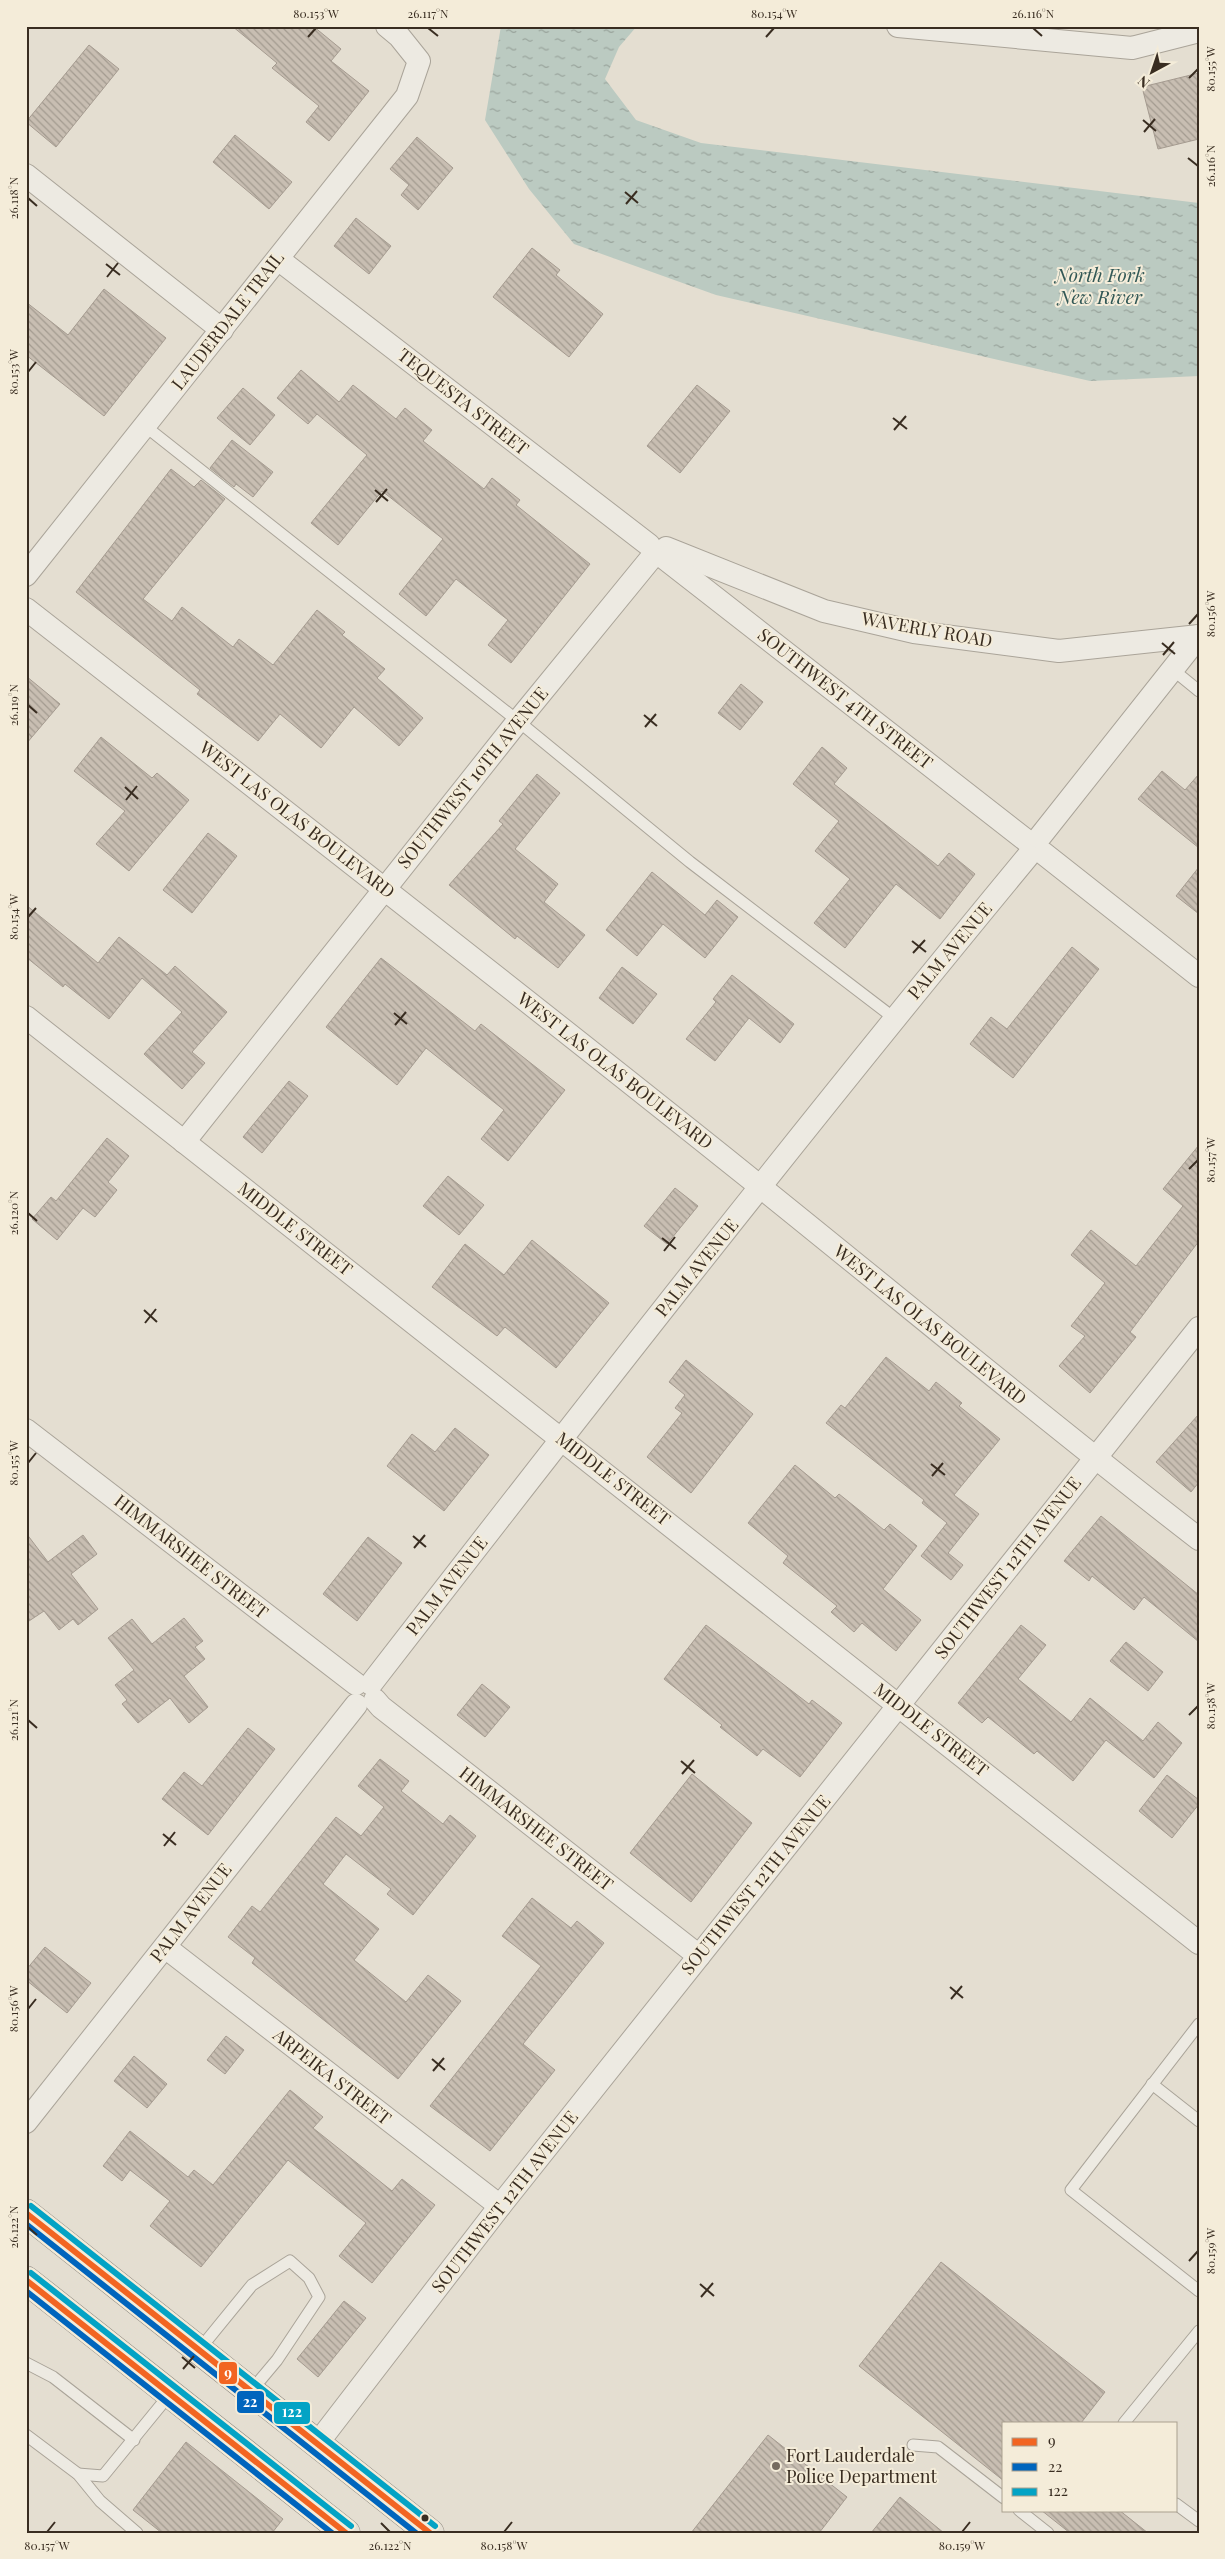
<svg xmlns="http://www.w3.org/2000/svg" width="1225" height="2559" viewBox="0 0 1225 2559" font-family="'Playfair Display',serif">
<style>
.water{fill:url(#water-ripples)}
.building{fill:url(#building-back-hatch);stroke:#a59b90}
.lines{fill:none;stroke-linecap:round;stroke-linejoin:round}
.service-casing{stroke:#aaa499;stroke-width:13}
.minor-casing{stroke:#aaa499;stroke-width:24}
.primary-casing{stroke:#8f8980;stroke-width:29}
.service{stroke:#edeae2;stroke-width:11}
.minor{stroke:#edeae2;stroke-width:22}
.primary{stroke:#e5e0d4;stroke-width:28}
.bus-1-casing{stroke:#f4ecd9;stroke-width:10}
.bus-2-casing{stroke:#f4ecd9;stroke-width:10}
.bus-3-casing{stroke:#f4ecd9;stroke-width:10}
.bus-1{stroke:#f26522;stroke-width:6}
.bus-2{stroke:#0065bd;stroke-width:6}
.bus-3{stroke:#03a3c5;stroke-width:6}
.ticks{fill:none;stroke:#392d21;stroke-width:2}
.poi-dot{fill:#756b5f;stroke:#f4ecd9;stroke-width:2}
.bus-dot{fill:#392d21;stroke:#f4ecd9;stroke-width:2}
.labels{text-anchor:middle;stroke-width:4;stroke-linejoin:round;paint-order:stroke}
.street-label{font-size:18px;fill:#392d21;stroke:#f4ecd9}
.poi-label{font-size:18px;fill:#392d21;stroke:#f4ecd9;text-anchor:start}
.water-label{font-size:19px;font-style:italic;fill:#325856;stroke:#f4ecd9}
.line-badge{stroke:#f4ecd9;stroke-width:2}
.badge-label{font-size:14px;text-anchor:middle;font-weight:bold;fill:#fff}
.neatline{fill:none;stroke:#392d21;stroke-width:2}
.ticks-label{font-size:12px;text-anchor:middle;fill:#392d21}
</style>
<defs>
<pattern id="water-ripples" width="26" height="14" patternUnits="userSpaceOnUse" patternTransform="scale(1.25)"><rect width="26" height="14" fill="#bbcac1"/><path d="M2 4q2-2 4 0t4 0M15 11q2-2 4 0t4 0" fill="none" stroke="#99a49c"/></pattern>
<pattern id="building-back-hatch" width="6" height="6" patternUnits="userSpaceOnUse" patternTransform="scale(1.25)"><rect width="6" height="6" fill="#c8beb2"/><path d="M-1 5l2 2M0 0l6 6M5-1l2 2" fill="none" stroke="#a39b90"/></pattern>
</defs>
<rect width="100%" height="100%" fill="#e4ded1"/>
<path class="water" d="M 501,26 L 637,26 L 619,47 L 605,79 L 636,120 L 701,143 L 1199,203 L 1199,376 L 1090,381 L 716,295 L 574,244 L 529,189 L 485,120 Z"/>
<g class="building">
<path d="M 232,26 L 313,26 L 341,49 L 331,61 L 369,91 L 329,141 L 306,122 L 319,106 L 272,68 L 277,63 Z"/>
<path d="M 89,45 L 119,69 L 56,147 L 26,122 Z"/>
<path d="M 1199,73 L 1199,139 L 1158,149 L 1142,87 Z"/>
<path d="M 235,135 L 292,182 L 269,209 L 213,162 Z"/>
<path d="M 417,137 L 453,168 L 418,210 L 401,195 L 409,185 L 390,169 Z"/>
<path d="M 356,218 L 391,246 L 369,274 L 334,246 Z"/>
<path d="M 532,248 L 560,270 L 556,275 L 603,314 L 569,357 L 493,297 Z"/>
<path d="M 104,289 L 166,338 L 104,416 L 26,355 L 26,302 L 68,335 Z"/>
<path d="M 301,370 L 339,402 L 353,385 L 396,419 L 405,408 L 432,430 L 423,441 L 484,489 L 492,478 L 520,500 L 516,505 L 590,564 L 511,663 L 488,645 L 508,620 L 456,579 L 426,616 L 399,594 L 443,539 L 382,491 L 338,545 L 311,523 L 367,455 L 317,414 L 308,424 L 277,398 Z"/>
<path d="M 697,385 L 730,411 L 680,473 L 647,446 Z"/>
<path d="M 243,388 L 275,415 L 250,445 L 217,418 Z"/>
<path d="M 232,440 L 273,472 L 253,497 L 236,484 L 234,487 L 210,468 Z"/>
<path d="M 171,469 L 194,487 L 201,480 L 225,499 L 143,599 L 172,621 L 182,607 L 233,647 L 239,639 L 273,665 L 317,610 L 345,632 L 342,635 L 385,669 L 377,678 L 423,718 L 399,746 L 354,707 L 321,748 L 280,714 L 258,741 L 197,694 L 200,690 L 76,592 Z"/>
<path d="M 26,676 L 60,704 L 26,744 Z"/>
<path d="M 741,684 L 763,702 L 740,730 L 718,713 Z"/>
<path d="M 101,737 L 152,778 L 157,773 L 189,800 L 129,871 L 96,844 L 125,811 L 74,771 Z"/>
<path d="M 822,747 L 847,768 L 834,784 L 938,866 L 949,853 L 975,874 L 940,919 L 896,884 L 845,948 L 814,923 L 850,879 L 815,851 L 839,821 L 793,784 Z"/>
<path d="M 1162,771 L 1185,790 L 1199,774 L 1199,848 L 1138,799 Z"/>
<path d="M 537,774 L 560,793 L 515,849 L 558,884 L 544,902 L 585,935 L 558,968 L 517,936 L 515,939 L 449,885 L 503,824 L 499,821 Z"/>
<path d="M 208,833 L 237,856 L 192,913 L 163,890 Z"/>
<path d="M 1199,867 L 1199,914 L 1176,896 Z"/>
<path d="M 652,872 L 705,915 L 717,900 L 738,917 L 705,958 L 663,924 L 637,956 L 606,930 Z"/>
<path d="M 26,905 L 98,963 L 119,937 L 167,975 L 175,966 L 227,1012 L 192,1052 L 205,1063 L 182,1089 L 144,1054 L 182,1012 L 142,978 L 109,1019 L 65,984 L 63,987 L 26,957 Z"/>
<path d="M 1072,947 L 1099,969 L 1013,1078 L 970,1044 L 991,1017 L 1007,1029 Z"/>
<path d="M 381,958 L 475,1031 L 481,1024 L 565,1090 L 508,1161 L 481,1139 L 504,1110 L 426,1048 L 397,1085 L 326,1027 Z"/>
<path d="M 622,967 L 657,994 L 633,1024 L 599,998 Z"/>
<path d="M 732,975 L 794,1024 L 780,1043 L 749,1018 L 715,1061 L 686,1039 L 716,1002 L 713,999 Z"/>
<path d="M 289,1081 L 308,1096 L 262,1153 L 243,1137 Z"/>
<path d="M 107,1138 L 129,1156 L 108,1182 L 117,1190 L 95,1217 L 83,1208 L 57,1240 L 32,1219 L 51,1197 L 56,1201 Z"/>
<path d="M 1199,1145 L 1199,1241 L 1130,1332 L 1136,1337 L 1090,1393 L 1059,1366 L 1085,1336 L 1071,1326 L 1105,1283 L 1071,1255 L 1091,1230 L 1136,1266 L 1183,1206 L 1163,1189 Z"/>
<path d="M 448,1176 L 484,1205 L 459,1235 L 423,1206 Z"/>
<path d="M 675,1188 L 698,1206 L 667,1244 L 644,1226 Z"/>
<path d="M 532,1240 L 609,1303 L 556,1368 L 505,1327 L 497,1336 L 432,1287 L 465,1244 L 504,1275 Z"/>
<path d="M 886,1357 L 929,1391 L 936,1382 L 962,1403 L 959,1406 L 1000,1439 L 954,1495 L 979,1514 L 948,1553 L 963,1565 L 951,1580 L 921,1556 L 947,1523 L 922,1503 L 924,1500 L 826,1423 L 841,1405 L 845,1408 Z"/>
<path d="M 686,1360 L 753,1414 L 691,1493 L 647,1457 L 682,1413 L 675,1408 L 685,1395 L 669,1382 Z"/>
<path d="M 1199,1414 L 1199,1482 L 1191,1492 L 1156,1462 Z"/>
<path d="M 455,1428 L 489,1455 L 444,1511 L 387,1466 L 412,1434 L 435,1452 Z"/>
<path d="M 795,1465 L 835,1498 L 839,1494 L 884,1530 L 890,1524 L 917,1546 L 883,1589 L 921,1620 L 896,1651 L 862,1623 L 854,1632 L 831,1612 L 837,1606 L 783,1563 L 788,1556 L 748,1523 Z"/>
<path d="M 1101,1516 L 1199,1595 L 1199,1642 L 1144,1597 L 1134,1610 L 1092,1576 L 1089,1581 L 1064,1561 Z"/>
<path d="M 26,1533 L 48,1562 L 83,1535 L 97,1554 L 71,1574 L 98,1609 L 78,1625 L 73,1619 L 59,1630 L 44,1611 L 26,1623 Z"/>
<path d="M 368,1537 L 402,1563 L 357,1621 L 323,1594 Z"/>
<path d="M 184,1618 L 203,1641 L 195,1647 L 205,1659 L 184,1676 L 208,1707 L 189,1723 L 170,1698 L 138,1723 L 122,1704 L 127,1700 L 115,1685 L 134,1670 L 108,1638 L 132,1619 L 152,1644 Z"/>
<path d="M 706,1625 L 809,1704 L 812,1700 L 842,1723 L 800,1777 L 763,1749 L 757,1756 L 720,1727 L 722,1725 L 664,1679 Z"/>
<path d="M 1021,1625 L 1046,1645 L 1018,1679 L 1071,1722 L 1090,1698 L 1143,1741 L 1158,1722 L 1182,1743 L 1154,1778 L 1106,1740 L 1073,1781 L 1037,1751 L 1034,1754 L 988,1717 L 982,1723 L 958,1703 Z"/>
<path d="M 1126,1642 L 1163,1672 L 1148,1691 L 1110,1661 Z"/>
<path d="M 482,1684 L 510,1707 L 485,1737 L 457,1715 Z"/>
<path d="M 248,1728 L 275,1749 L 208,1835 L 162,1799 L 184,1772 L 202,1786 Z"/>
<path d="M 380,1759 L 409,1781 L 401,1791 L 443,1824 L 450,1815 L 476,1836 L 413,1915 L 387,1894 L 391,1889 L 346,1854 L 323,1884 L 379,1929 L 354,1960 L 406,2002 L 428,1975 L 461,2001 L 398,2079 L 252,1963 L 255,1958 L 228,1937 L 252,1906 L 260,1912 L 336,1817 L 361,1836 L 384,1807 L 358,1786 Z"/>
<path d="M 692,1774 L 752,1823 L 691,1902 L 630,1853 Z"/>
<path d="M 1167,1775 L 1199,1800 L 1199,1804 L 1172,1838 L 1139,1811 Z"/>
<path d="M 532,1898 L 571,1928 L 577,1921 L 604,1943 L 523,2044 L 555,2070 L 490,2151 L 430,2106 L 541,1966 L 502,1936 Z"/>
<path d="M 45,1947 L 91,1983 L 67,2013 L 26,1980 L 26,1970 Z"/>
<path d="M 226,2036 L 244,2050 L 225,2074 L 207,2060 Z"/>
<path d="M 134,2056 L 167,2084 L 147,2108 L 114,2081 Z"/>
<path d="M 290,2090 L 323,2117 L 313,2128 L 392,2191 L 402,2179 L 435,2205 L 372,2283 L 339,2256 L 366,2223 L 288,2160 L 201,2267 L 150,2226 L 170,2201 L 130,2170 L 122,2181 L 103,2166 L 130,2131 L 188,2177 L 194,2170 L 213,2185 Z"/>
<path d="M 941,2262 L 1105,2392 L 1081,2423 L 1004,2423 L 1004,2481 L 859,2366 Z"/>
<path d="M 344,2301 L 366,2318 L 318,2377 L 297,2359 Z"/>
<path d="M 768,2435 L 847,2497 L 819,2533 L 691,2533 Z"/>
<path d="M 186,2442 L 283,2519 L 272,2533 L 162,2533 L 133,2510 Z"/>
<path d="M 900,2497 L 944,2533 L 871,2533 Z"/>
<path d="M 1041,2510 L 1119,2510 L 1148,2533 L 1070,2533 Z"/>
</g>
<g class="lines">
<g class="service-casing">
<g id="service">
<path d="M 145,426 L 518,721 L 690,862 L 894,1018"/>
<path d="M 1172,669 L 1199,691"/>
<path d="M 1199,2024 L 1071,2190 L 1199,2291"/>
<path d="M 1152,2084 L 1199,2121"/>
<path d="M 199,2350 L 252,2285 L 290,2261 L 309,2278 L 319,2297 L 277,2360 L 251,2391"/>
<path d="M 26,2363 L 53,2377 L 134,2440"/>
<path d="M 1124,2423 L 1199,2331"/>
<path d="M 26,2435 L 78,2474 L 100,2501 L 137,2533"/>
<path d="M 913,2445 L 938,2447 L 1004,2498"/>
<path d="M 78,2474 L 103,2476 L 170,2394"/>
<path d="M 1176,2504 L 1199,2521"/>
<path d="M 1019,2510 L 1048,2533"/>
</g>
</g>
<g class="minor-casing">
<g id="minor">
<path d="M 898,26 L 1132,48 L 1199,31"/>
<path d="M 26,175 L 222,330"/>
<path d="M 278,259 L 649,545"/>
<path d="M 666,548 L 824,611 L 914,632 L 1059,651 L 1199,636"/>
<path d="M 663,557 L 1027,841"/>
<path d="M 26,575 L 407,96 L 419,61 L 399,36 L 387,26"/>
<path d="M 26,609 C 267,797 509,985 747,1176 C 898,1297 1046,1421 1199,1539"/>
<path d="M 1039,838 L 1199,636"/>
<path d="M 1043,853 L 1199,976"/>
<path d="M 26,1017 L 1199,1943"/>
<path d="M 184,1142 L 518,721 L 652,557"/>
<path d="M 26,1430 L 356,1684"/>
<path d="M 371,1684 C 587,1405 804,1127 1028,856"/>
<path d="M 375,1700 L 381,1707 L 699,1956"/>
<path d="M 165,1947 L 500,2206"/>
<path d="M 26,2122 L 356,1705"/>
<path d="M 317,2444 L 500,2206 L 1199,1328"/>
</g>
</g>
<g class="primary-casing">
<g id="primary">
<path d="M 26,2213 L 430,2533"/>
<path d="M 26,2280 L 346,2533"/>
</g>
</g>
<use href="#service" class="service"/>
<use href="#minor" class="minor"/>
<use href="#primary" class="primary"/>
<g class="bus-1-casing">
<g id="bus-1">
<path d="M 26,2213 L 430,2533"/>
<path d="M 26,2280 L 346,2533"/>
</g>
</g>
<g class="bus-2-casing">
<g id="bus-2">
<path d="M 26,2224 L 416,2533"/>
<path d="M 26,2291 L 332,2533"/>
</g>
</g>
<g class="bus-3-casing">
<g id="bus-3">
<path d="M 31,2206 L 435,2526"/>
<path d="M 31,2273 L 351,2526"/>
</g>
</g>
<use href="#bus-1" class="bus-1"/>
<use href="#bus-2" class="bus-2"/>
<use href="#bus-3" class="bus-3"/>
</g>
<path class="ticks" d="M 428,28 L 438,36M 1033,28 L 1042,36M 308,37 L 316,28M 766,37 L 774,28M 1189,78 L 1198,69M 1143,120 L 1156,131M 1144,132 L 1155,119M 1188,158 L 1198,166M 625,192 L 638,203M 28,198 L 37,206M 626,204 L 637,191M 106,264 L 120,275M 107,277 L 118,263M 28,372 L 36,362M 893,418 L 907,429M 894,430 L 906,416M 375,490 L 388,501M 376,502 L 387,489M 1189,624 L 1198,614M 1162,643 L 1175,654M 1163,655 L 1174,642M 28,705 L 37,713M 644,715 L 657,726M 645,727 L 656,714M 125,787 L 138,799M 126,800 L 137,786M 28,917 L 36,908M 912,941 L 926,952M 913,953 L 925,940M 394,1013 L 407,1024M 395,1025 L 406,1012M 1189,1169 L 1198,1160M 28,1213 L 37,1221M 662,1238 L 676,1249M 664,1251 L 675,1237M 144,1310 L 157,1322M 145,1323 L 156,1309M 28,1463 L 36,1453M 931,1464 L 945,1475M 932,1476 L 943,1463M 413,1536 L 426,1547M 414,1548 L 425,1535M 1189,1715 L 1198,1706M 28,1720 L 37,1728M 681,1761 L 695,1773M 682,1774 L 694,1760M 163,1834 L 176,1845M 164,1846 L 175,1832M 950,1987 L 963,1998M 951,1999 L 962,1986M 28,2009 L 36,1999M 432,2059 L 445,2070M 433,2071 L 444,2058M 28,2227 L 37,2235M 1189,2261 L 1198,2251M 700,2284 L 714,2296M 701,2297 L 713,2283M 182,2357 L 195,2368M 183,2369 L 194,2356M 381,2523 L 390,2532M 47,2532 L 55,2522M 504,2532 L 512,2522M 962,2532 L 970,2522"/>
<circle class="poi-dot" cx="776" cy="2466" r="5"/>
<circle class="bus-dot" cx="425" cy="2518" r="4.5"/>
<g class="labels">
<g class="street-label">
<text transform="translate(228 321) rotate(-52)" y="6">LAUDERDALE TRAIL</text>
<text transform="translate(463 402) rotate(38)" y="6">TEQUESTA STREET</text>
<text transform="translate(927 630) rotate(10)" y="6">WAVERLY ROAD</text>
<text transform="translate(845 699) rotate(38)" y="6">SOUTHWEST 4TH STREET</text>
<text transform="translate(473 778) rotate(-51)" y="6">SOUTHWEST 10TH AVENUE</text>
<text transform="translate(297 820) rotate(38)" y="6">WEST LAS OLAS BOULEVARD</text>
<text transform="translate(950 951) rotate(-50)" y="6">PALM AVENUE</text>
<text transform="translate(615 1071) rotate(38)" y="6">WEST LAS OLAS BOULEVARD</text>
<text transform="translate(295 1229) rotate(38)" y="6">MIDDLE STREET</text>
<text transform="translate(697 1268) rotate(-51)" y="6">PALM AVENUE</text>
<text transform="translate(930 1325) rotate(39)" y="6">WEST LAS OLAS BOULEVARD</text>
<text transform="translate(613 1479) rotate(38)" y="6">MIDDLE STREET</text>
<text transform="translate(191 1557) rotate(38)" y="6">HIMMARSHEE STREET</text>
<text transform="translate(1008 1568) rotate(-52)" y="6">SOUTHWEST 12TH AVENUE</text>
<text transform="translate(447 1586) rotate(-52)" y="6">PALM AVENUE</text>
<text transform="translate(931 1730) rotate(38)" y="6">MIDDLE STREET</text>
<text transform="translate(536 1829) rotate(38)" y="6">HIMMARSHEE STREET</text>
<text transform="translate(756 1885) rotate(-51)" y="6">SOUTHWEST 12TH AVENUE</text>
<text transform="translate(191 1913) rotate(-52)" y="6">PALM AVENUE</text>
<text transform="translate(332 2077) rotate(38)" y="6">ARPEIKA STREET</text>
<text transform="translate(505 2202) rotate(-52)" y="6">SOUTHWEST 12TH AVENUE</text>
</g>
<g class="poi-label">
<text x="786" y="2462">Fort Lauderdale<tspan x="786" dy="21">Police Department</tspan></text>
</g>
<g class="water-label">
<text x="1100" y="282">North Fork<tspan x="1100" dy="22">New River</tspan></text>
</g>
</g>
<g class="line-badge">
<rect x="218" y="2361" width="20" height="24" rx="5" fill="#f26522"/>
<rect x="236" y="2390" width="29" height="24" rx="5" fill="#0065bd"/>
<rect x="273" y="2401" width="38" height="24" rx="5" fill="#03a3c5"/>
</g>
<g class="badge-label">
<text x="228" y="2378">9</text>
<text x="250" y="2407">22</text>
<text x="292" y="2417">122</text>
</g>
<rect width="1225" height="2559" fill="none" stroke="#f4ecd9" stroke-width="55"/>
<rect x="1002" y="2422" width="175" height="90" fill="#f4ecd9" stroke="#a9a08f"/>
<rect x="1012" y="2438" width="25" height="8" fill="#f26522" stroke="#a9a08f"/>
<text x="1048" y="2446" font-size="15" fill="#392d21">9</text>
<rect x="1012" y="2463" width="25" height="8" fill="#0065bd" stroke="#a9a08f"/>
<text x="1048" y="2472" font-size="15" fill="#392d21">22</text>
<rect x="1012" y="2488" width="25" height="8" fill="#03a3c5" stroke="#a9a08f"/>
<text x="1048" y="2496" font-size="15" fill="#392d21">122</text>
<g transform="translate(1152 72) rotate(220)" stroke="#f4ecd9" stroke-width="4" paint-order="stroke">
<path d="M0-4L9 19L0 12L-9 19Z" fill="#392d21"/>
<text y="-8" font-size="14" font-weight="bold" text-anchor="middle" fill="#392d21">N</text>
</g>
<rect x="28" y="28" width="1170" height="2504" class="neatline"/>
<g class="ticks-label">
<text x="316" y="18">80.153°W</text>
<text x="428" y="18">26.117°N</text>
<text x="774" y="18">80.154°W</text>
<text x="1033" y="18">26.116°N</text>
<text transform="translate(1211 69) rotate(-90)" y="4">80.155°W</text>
<text transform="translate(1211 166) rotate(-90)" y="4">26.116°N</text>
<text transform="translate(14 198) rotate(-90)" y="4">26.118°N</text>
<text transform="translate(14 372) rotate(-90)" y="4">80.153°W</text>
<text transform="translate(1211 614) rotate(-90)" y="4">80.156°W</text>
<text transform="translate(14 705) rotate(-90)" y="4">26.119°N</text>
<text transform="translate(14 917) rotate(-90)" y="4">80.154°W</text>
<text transform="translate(1211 1160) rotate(-90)" y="4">80.157°W</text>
<text transform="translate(14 1213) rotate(-90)" y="4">26.120°N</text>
<text transform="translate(14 1463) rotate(-90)" y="4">80.155°W</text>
<text transform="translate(1211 1706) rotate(-90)" y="4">80.158°W</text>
<text transform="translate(14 1720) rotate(-90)" y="4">26.121°N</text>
<text transform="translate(14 2009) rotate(-90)" y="4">80.156°W</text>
<text transform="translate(14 2227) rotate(-90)" y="4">26.122°N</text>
<text transform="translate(1211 2251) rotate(-90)" y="4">80.159°W</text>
<text x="47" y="2550">80.157°W</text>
<text x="390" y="2550">26.122°N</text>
<text x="504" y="2550">80.158°W</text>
<text x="962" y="2550">80.159°W</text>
</g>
</svg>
